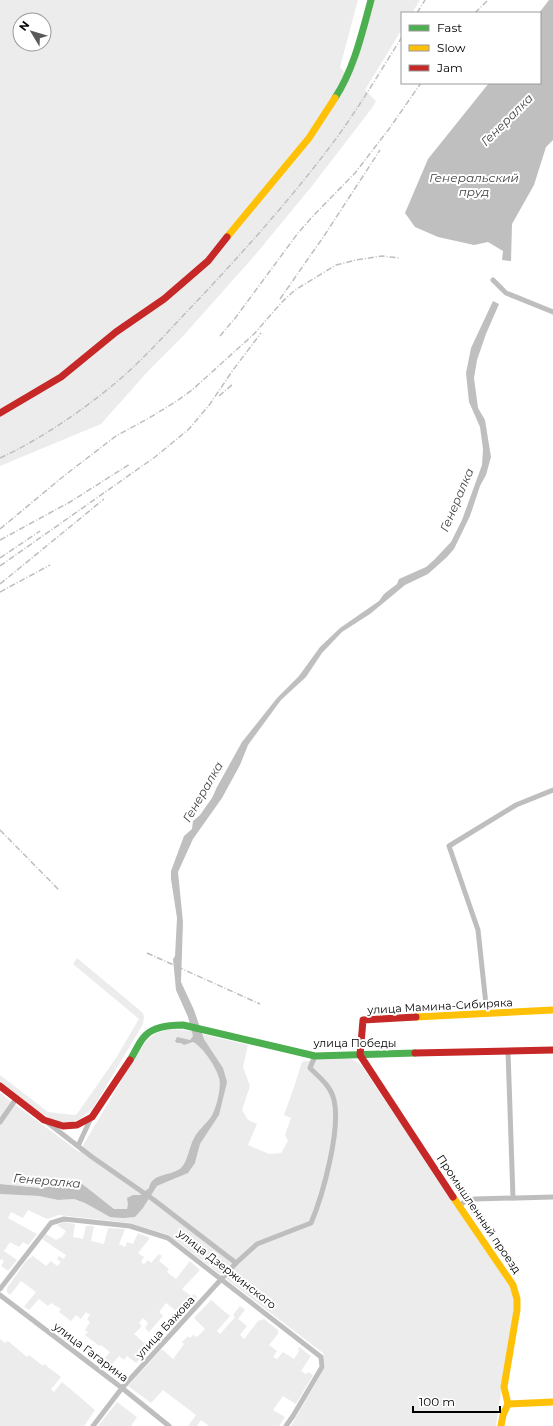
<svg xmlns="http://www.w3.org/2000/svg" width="553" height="1426" viewBox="0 0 553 1426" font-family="Montserrat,sans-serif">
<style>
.green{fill:#ececec;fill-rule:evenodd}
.water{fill:#bfbfbf}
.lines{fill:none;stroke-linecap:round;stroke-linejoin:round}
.street{stroke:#bebebe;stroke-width:5}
.fast{stroke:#4caf50;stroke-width:7}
.slow{stroke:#ffc107;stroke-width:7}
.jam{stroke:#c62828;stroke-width:7}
.rail{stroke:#bebebe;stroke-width:1.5;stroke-dasharray:6 2 1 2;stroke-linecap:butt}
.labels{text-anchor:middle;stroke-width:4;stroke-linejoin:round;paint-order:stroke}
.street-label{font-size:11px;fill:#000;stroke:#fff}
.water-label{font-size:12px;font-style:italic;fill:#444;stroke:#fff}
</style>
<rect width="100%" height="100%" fill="#fff"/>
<g class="green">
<path d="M 0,0 L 358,0 L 340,67 L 348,77 L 373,0 L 420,0 L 412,13 L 402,13 L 402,29 L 365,90 L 376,101 L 372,108 L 312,186 L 256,254 L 184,335 L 150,369 L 101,424 L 0,466 ZM 20,20 L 44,20 L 44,44 L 20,44 Z"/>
<path d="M 77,958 L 143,1013 L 144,1017 L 143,1024 L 93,1108 L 80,1119 L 72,1122 L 61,1122 L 51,1119 L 38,1111 L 0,1081 L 0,1075 L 48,1112 L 74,1115 L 77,1114 L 116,1058 L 139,1019 L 73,964 Z"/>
<path d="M 171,1029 L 192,1031 L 193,1036 L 190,1040 L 185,1038 C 190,1040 196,1042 199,1045 C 207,1054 217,1068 220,1080 C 222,1090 217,1106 212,1116 C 208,1123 198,1130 193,1140 C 189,1148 188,1161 181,1168 C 171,1178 152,1171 149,1188 L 140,1195 L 133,1195 L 127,1209 L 114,1209 L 81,1183 L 40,1188 L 0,1184 L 0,1093 L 79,1152 L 139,1051 C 149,1037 154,1032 171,1029 Z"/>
<path d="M 202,1034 L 248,1045 L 243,1067 L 250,1086 L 242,1110 L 248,1120 L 257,1124 L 248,1145 L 269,1154 L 281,1153 L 288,1141 L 285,1135 L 291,1118 L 284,1115 L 294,1087 L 302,1062 C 312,1059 345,1056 354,1060 C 357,1062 360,1064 362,1066 L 511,1287 L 514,1297 L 514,1308 L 496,1426 L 291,1426 L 325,1367 L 323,1353 L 169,1235 L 130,1223 L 59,1215 L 47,1219 L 28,1210 L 23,1218 L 11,1212 L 8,1218 L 37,1234 L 28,1245 L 23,1242 L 19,1247 L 10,1242 L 4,1251 L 17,1260 L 8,1271 L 1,1266 L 4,1261 L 1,1259 L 0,1261 L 0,1194 L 39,1196 L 58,1200 L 74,1199 L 85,1203 L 110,1217 L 143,1208 L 157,1186 L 177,1178 L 195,1163 L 200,1144 L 219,1115 L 223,1068 L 204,1039 Z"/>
<path d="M 64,1222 L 75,1224 L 73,1237 L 83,1239 L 86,1226 L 94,1226 L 91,1241 L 104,1244 L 108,1228 L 125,1229 L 119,1244 L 125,1247 L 127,1242 L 133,1244 L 138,1233 L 150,1238 L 138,1253 L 144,1257 L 141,1262 L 144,1264 L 148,1260 L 151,1263 L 159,1254 L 162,1256 L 159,1261 L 169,1269 L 167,1272 L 176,1279 L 190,1261 L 200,1270 L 182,1289 L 191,1296 L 194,1294 L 197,1297 L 180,1314 L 166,1303 L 159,1312 L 163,1316 L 149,1332 L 145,1328 L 148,1323 L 143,1318 L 139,1323 L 142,1326 L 134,1334 L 150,1348 L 136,1363 L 127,1356 L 124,1360 L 119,1356 L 108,1369 L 101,1363 L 110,1352 L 101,1345 L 99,1346 L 85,1335 L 88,1332 L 85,1330 L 90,1322 L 87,1319 L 90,1315 L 86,1312 L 81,1319 L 76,1315 L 71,1321 L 59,1312 L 61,1309 L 51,1303 L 48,1306 L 39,1299 L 29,1310 L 24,1307 L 36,1292 L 21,1281 L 10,1295 L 7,1292 L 7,1288 L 26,1261 L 33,1256 L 46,1266 L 51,1261 L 57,1266 L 61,1262 L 57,1259 L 59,1256 L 64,1259 L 66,1255 L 42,1239 L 46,1234 L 56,1240 L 59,1238 L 61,1238 L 66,1231 L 57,1225 Z"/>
<path d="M 211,1300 L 230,1316 L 217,1331 L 220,1334 L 235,1317 L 233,1315 L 240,1306 L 245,1310 L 238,1319 L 247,1326 L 240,1335 L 244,1339 L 258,1321 L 264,1319 L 278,1330 L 278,1334 L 269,1345 L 277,1351 L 273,1357 L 277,1359 L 283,1352 L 294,1359 L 299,1351 L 298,1349 L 299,1347 L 311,1356 L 301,1371 L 306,1374 L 308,1372 L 313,1375 L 296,1404 L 283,1396 L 273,1410 L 285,1417 L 279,1426 L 209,1426 L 201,1420 L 197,1426 L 188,1426 L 196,1415 L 163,1390 L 151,1403 L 128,1386 L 161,1350 L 163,1350 L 173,1359 L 184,1344 L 182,1342 L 188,1336 L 190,1338 L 193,1335 L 197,1337 L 205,1329 L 194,1318 Z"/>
<path d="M 0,1339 L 5,1343 L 8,1341 L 27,1357 L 29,1355 L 43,1366 L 44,1364 L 61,1377 L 51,1389 L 54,1392 L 62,1382 L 95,1410 L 84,1426 L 0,1426 Z"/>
<path d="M 117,1402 L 137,1417 L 131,1426 L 98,1426 Z"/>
</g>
<g class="water">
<path d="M 549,0 L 553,0 L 553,140 L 546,147 L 534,185 L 512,224 L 511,261 L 502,260 L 503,251 L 488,242 L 474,245 L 438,237 L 415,227 L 405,213 L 428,159 L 489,83 L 540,83 L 540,13 L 539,13 Z"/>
<path d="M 493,301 L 499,304 L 486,334 L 477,360 L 474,378 L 478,408 L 485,420 L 491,457 L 486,475 L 480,486 L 470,516 L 454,549 L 447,557 L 428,574 L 405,585 L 370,614 L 342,632 L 322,653 L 306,677 L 281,700 L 248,745 L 240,765 L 222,798 L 193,839 L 178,872 L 183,922 L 181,982 L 194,1010 L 204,1039 L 223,1068 L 227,1082 L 219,1115 L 200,1144 L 195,1163 L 188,1173 L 157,1186 L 143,1208 L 135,1217 L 123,1218 L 110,1217 L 85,1203 L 74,1199 L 58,1200 L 39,1196 L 0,1194 L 0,1184 L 40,1188 L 81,1183 L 114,1209 L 127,1209 L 128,1204 L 127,1198 L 133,1195 L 140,1195 L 149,1188 C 152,1172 170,1177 181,1168 C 188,1161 189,1147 194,1138 C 199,1129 206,1124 211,1117 C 216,1109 222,1087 219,1078 C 216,1067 203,1047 193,1042 L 184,1045 L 181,1043 L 177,1043 L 175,1041 L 177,1037 L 190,1040 L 193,1036 L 188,1017 L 176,990 L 173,959 L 175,956 L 177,918 L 171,879 L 171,871 L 184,836 L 192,829 L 193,821 L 200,815 L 212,798 L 217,787 L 242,742 L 277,698 L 299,676 L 320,647 L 340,628 L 379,601 L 384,594 L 397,584 L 399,579 L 426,567 L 434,560 L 451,542 L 462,520 L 482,465 L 483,449 L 480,427 L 469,402 L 466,373 L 471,348 Z"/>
</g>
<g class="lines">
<g class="street">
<path d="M 493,280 L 506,293 L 553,312"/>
<path d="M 487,1014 L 478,930 L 449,846 L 516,805 L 553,790"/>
<path d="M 508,1051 L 513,1198"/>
<path d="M 0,1122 L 16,1099"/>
<path d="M 48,1123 L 92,1157 L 154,1200 L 236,1263"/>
<path d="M 78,1146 L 91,1118"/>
<path d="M 459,1206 L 464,1202 L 475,1199 L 553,1197"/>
<path d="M 0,1289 L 51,1223 L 64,1219 L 130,1226 L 168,1238 L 321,1357 L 322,1367 L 293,1416 L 286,1426"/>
<path d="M 0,1295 L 122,1388 L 169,1426"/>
<path d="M 93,1426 L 122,1388 L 236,1263 L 257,1244 L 311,1223 C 323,1195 341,1129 334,1100 C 331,1086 319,1077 310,1068 L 315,1056"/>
</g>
<g class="fast">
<path d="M 335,98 C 354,69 362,33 371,0"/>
<path d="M 130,1060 C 135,1053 139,1041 146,1035 C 155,1026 171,1025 183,1025 L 315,1056 L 415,1053"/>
</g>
<g class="slow">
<path d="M 227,237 L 309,138 L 335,98"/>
<path d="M 416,1017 L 553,1010"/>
<path d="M 453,1197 L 513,1285 L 517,1299 L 517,1310 L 504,1387 L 508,1404 L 503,1415 L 501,1426"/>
<path d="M 508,1404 L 553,1402"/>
</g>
<g class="jam">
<path d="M 0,413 L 61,377 L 116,332 L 164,299 L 208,261 L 227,237"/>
<path d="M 416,1017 L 363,1020 L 360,1055 L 453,1197"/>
<path d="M 415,1053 L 553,1050"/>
<path d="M 0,1086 L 44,1120 L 63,1126 L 77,1125 L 92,1117 L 130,1060"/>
</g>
<g class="rail">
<path d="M 417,13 L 425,0"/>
<path d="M 475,13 L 488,0"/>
<path d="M 280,299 L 324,236 L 380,150"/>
<path d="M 220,336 L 236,317 L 298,233 L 312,217 L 355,173 L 389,129 L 421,83"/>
<path d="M 219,396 L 233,384"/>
<path d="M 0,458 C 42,439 94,403 128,372 C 152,350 174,325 197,301 C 247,248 295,194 338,136 C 361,104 381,70 402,37"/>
<path d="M 0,529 L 65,475 L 116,436 L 149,418 L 177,401 L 192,390 L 254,334 L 282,302 L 295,290 L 336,265 L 356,260 L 382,256 L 399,258"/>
<path d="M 0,540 L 70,502 L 130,464"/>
<path d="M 0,558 L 40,531"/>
<path d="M 0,566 L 155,457 L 189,429 L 210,404 L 233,370 L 261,333"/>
<path d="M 0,584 L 104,499"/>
<path d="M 0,592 L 50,565"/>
<path d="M 0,830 L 59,890"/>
<path d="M 147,953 L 260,1004"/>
</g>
</g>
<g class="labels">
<g class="street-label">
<text transform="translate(440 1006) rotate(-3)" y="4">улица Мамина-Сибиряка</text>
<text x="355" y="1047">улица Победы</text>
<text transform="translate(479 1214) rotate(56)" y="4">Промышленный проезд</text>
<text transform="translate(227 1269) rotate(38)" y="4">улица Дзержинского</text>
<text transform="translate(165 1327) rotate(-47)" y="4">улица Бажова</text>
<text transform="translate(91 1352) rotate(37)" y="4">улица Гагарина</text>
</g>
<g class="water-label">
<text transform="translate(507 120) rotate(-45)" y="4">Генералка</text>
<text x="474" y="182">Генеральский<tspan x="474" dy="14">пруд</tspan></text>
<text transform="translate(457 500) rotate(-67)" y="4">Генералка</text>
<text transform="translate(203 792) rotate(-60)" y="4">Генералка</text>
<text transform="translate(47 1181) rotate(5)" y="4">Генералка</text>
</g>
</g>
<rect x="401" y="12" width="140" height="72" fill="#ffffff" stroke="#999999"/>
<rect x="409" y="25" width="20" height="6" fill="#4caf50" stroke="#999999"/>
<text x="437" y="32" font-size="12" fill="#000000">Fast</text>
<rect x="409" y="45" width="20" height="6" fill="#ffc107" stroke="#999999"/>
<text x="437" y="52" font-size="12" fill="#000000">Slow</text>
<rect x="409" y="65" width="20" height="6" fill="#c62828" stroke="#999999"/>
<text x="437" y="72" font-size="12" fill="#000000">Jam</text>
<g transform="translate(32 32) rotate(308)"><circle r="19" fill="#ffffff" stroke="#999999"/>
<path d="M0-3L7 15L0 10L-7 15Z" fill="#595959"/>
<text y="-6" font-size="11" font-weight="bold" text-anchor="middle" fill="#000000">N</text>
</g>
<path d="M413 1406v6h87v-6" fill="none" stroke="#000000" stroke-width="2"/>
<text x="419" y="1406" font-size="12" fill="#000000" stroke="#ffffff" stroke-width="3" paint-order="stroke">100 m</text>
</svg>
